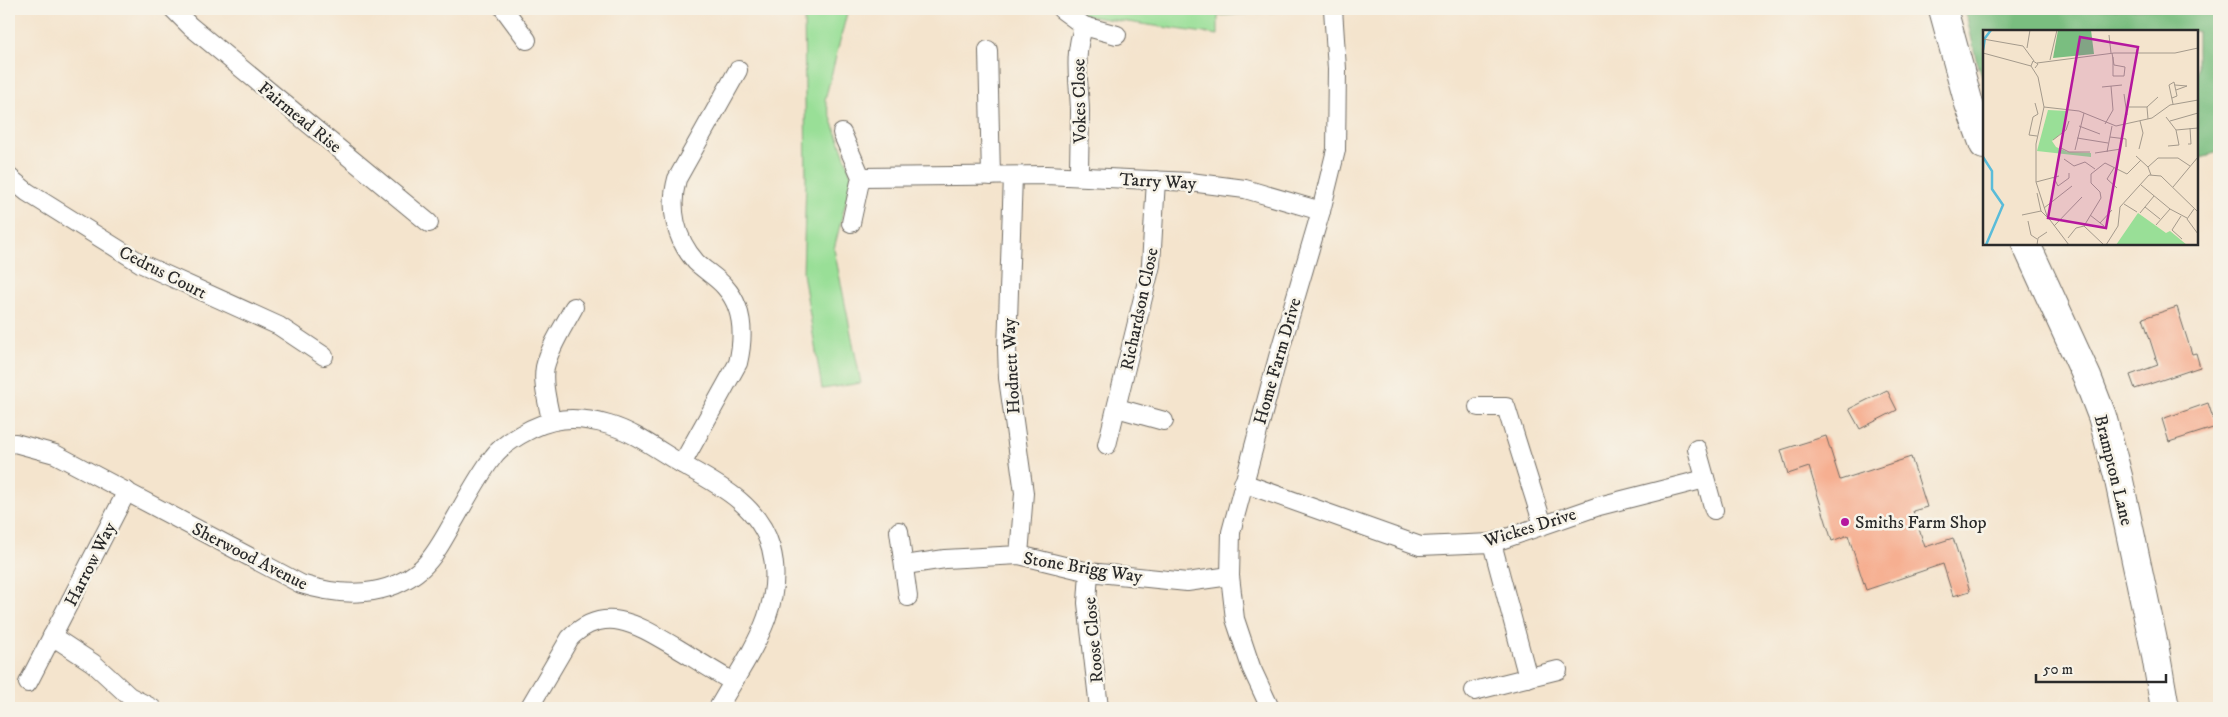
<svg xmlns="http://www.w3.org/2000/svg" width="2228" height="717" viewBox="0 0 2228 717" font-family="'IM FELL DW Pica',serif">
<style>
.green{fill:#99df97;stroke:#628561}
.forest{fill:#7abe80;stroke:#527456}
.building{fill:#f6af91}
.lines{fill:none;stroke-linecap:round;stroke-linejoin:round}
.street-casing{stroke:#716c64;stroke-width:20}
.primary-casing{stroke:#716c64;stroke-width:30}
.street{stroke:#fff;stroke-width:18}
.primary{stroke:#fff;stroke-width:28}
.poi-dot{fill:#b5179e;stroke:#f7f3e8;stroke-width:2}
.labels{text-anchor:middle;stroke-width:5;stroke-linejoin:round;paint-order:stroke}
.street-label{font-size:18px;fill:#2b2b2b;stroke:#f7f3e8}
.poi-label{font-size:18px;fill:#2b2b2b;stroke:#f7f3e8;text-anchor:start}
.inset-river{fill:none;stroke:#5abcd9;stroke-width:2.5}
.inset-road{fill:none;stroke:#a49a8c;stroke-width:1}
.view{fill:#b5179e;fill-opacity:0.15;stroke:#b5179e;stroke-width:2.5}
.inset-edge{fill:none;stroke:#2b2b2b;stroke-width:2.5}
</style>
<rect width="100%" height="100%" fill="#f7f3e8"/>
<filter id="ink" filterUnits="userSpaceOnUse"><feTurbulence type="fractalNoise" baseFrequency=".02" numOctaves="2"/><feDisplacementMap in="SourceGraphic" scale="10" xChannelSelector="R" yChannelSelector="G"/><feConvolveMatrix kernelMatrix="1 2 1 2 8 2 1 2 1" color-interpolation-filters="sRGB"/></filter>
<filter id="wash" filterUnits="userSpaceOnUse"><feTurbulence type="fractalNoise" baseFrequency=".0096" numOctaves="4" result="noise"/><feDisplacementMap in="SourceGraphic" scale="20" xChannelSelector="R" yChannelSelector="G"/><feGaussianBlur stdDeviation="1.12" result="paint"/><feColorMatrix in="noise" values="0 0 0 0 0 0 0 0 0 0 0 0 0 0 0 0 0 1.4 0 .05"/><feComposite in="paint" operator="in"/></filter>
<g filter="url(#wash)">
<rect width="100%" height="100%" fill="#f4e4cd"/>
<g class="green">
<path d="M 804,9 L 848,9 L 825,100 L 852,177 L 834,249 L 861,383 L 822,389 L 803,273 L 806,182 Z"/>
<path d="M 1078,9 L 1309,9 L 1218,16 L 1218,35 L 1086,16 Z"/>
</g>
<path class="forest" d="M 1965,9 L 2219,9 L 2219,152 L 2197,158 L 2197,31 L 1984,31 L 1984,82 L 1976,59 Z"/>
<g id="blocks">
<g class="building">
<path d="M 2177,307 L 2192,354 L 2196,353 L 2200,367 L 2135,389 L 2130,375 L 2158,365 L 2143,318 Z"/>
<path d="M 1887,390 L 1897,410 L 1860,429 L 1849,409 Z"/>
<path d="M 2208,403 L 2216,427 L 2169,442 L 2162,419 Z"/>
<path d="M 1826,436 L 1840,480 L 1911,457 L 1927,507 L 1913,511 L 1925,547 L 1953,538 L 1970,591 L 1953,596 L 1943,564 L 1866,590 L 1848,535 L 1832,541 L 1809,467 L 1788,474 L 1781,450 Z"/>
</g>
</g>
</g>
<g filter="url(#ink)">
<use href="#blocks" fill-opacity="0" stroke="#716c64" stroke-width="1"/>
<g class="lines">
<g class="street-casing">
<g id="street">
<path d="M 173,9 L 190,26 L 429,223"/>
<path d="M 504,9 L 527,40"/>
<path d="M 1061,9 L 1084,26 L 1117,35"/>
<path d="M 988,50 L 991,176"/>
<path d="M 842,133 L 861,177 L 851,223"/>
<path d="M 1013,176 L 1007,348 L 1008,378 L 1024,493 L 1019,555"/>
<path d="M 1079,176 C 1079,154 1080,132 1080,110 C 1079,82 1073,53 1084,26"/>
<path d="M 9,177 L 27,192 L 142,264 L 279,326 L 324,356"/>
<path d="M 861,177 L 1046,175 L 1190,182 L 1245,189 L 1321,211"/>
<path d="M 1478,407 L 1506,407 L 1543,525"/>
<path d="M 1117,408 L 1164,421"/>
<path d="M 551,420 C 548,404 542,384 545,367 C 550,346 564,326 574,307"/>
<path d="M 9,444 L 15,443 L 55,454 L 301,584 C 342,597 388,598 422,568 C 434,557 443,540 451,526 C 464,504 477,478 493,457 C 499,448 510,441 520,435 C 550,417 575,415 609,425 C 634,432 658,450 680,463 C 717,484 759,504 771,548 C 787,608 746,658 718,708"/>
<path d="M 1107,445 L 1151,265 L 1156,180"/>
<path d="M 1697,449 L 1714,510"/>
<path d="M 682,464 L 738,363 C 744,337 744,308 725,287 C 717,277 705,271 696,262 C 675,239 669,208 677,179 L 738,70"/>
<path d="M 1243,483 L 1420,546 L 1492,543 L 1599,506 L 1705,479"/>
<path d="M 899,531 L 908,597"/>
<path d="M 1492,543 L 1528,678"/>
<path d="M 905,565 L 945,559 L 1019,555 L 1089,572 L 1187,582 L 1230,576"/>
<path d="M 1089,572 L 1087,603 L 1099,708"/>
<path d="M 52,636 L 93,663 L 129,696 L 152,708"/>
<path d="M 28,683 L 127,491"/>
<path d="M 1474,691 L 1558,670"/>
<path d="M 529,708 L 570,638 C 606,602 641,627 677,648 C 695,659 714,671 733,682"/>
<path d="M 1270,708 L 1251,667 L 1235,619 L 1230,576 L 1231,532 L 1278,357 L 1321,211 L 1336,150 L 1337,69 L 1333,9"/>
</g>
</g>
<g class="primary-casing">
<g id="primary">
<path d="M 1943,9 L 1969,104 L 1984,145"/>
<path d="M 2026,244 L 2087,377 L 2102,416 L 2118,476 L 2155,650 L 2165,708"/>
</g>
</g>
<use href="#street" class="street"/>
<use href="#primary" class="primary"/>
</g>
</g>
<circle class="poi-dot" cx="1845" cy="522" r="5"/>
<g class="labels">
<g class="street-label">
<text transform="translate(1079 101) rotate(-91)" y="6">Vokes Close</text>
<text transform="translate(300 117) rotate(39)" y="6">Fairmead Rise</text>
<text transform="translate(1158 181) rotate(3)" y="6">Tarry Way</text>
<text transform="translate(163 272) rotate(27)" y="6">Cedrus Court</text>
<text transform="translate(1139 309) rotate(-78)" y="6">Richardson Close</text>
<text transform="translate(1277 361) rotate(-74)" y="6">Home Farm Drive</text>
<text transform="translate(1011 366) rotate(-93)" y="6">Hodnett Way</text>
<text transform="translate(2114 470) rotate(76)" y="6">Brampton Lane</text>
<text transform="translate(1530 527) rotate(-17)" y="6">Wickes Drive</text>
<text transform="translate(250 556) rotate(27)" y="6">Sherwood Avenue</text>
<text transform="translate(90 564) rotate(-63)" y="6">Harrow Way</text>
<text transform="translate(1083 567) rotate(9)" y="6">Stone Brigg Way</text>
<text transform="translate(1093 640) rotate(-95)" y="6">Roose Close</text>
</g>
<g class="poi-label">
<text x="1855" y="528">Smiths Farm Shop</text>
</g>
</g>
<g transform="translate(1983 30)">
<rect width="215" height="215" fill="#f4e4cd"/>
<path d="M 65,80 L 84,81 L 82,100 L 69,111 L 73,117 L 85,122 L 108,123 L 108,127 L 54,121 ZM 155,183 L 183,203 L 187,201 L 204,215 L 133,215 Z" fill="#99df97"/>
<path d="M 75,0 L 108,0 L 111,24 L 70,28 Z" fill="#7abe80"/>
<path class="inset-river" d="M 0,20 L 2,8 L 8,0M 0,127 L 9,141 L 9,159 L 20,175 L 3,215"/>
<path class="inset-road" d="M 126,5 L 128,23M 0,9 L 40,16 L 51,31M 44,18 L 47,0M 0,23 L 48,36M 129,23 L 131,35 L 142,37 L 141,46 L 130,46 L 130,27M 67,30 L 74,0M 54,33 L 131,23 L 192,23 L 215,18M 52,38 L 55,34 L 50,31 L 48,36 L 55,47 L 61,77 L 53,114 L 53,152 L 64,186 L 86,215M 192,55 L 204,56 L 193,60M 119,57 L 139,55M 141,64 L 144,85M 189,68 L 194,66 L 191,52 L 186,55 L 190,74M 52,73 L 55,84 L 50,87 L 46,105 L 54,106M 61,77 L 96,81 L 133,96 L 169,88 L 187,75 L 215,70M 146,77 L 164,77M 183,87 L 193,100 L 196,115 L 185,116M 165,89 L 164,77 L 175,67M 187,91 L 215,83M 122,94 L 130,80 L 128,56M 96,96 L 117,104M 193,100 L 215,98M 127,107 L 143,109 L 143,117M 94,108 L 125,113M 70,110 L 83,100 L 86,91M 205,114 L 208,114 L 207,98M 76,117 L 86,122 L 107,122M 156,119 L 160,103 L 157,91M 92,120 L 101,83M 124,122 L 129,96M 112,123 L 138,119M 153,126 L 165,137 L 168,145M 81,129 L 91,136 L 102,132 L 112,139M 165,137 L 175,128 L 195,128 L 207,136M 131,138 L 124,149 L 134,158M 71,148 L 75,156 L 86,148 L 86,143M 53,152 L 76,146M 158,155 L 187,179 L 204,188M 190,157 L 215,127M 54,163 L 58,181 L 66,189M 141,174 L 154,182M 162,177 L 177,189M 61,178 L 89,156M 211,179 L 204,189 L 215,204M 157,183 L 171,166M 39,185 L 58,181M 107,185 L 121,196M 198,186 L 189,200 L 199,209M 45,191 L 48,205 L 54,209M 117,193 L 129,180M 173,195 L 187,179M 71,196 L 99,167M 85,208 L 93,198 L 101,196M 54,215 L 55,208 L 64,202M 121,215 L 101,196 L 118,168 L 117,162 L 108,153 L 108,144 L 122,133 L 144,144 L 158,130M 123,215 L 135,196 L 137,177 L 166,145 L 178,146 L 215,182"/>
<path class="view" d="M 97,7 L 155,17 L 123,198 L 65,188 Z"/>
<rect width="215" height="215" class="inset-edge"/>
</g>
<rect width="2228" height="717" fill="none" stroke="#f7f3e8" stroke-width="30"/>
<path d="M2036 674v8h130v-8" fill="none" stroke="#2b2b2b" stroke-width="2.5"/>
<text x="2043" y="674" font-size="15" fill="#2b2b2b" stroke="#f7f3e8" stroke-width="4" paint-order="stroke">50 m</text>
</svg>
